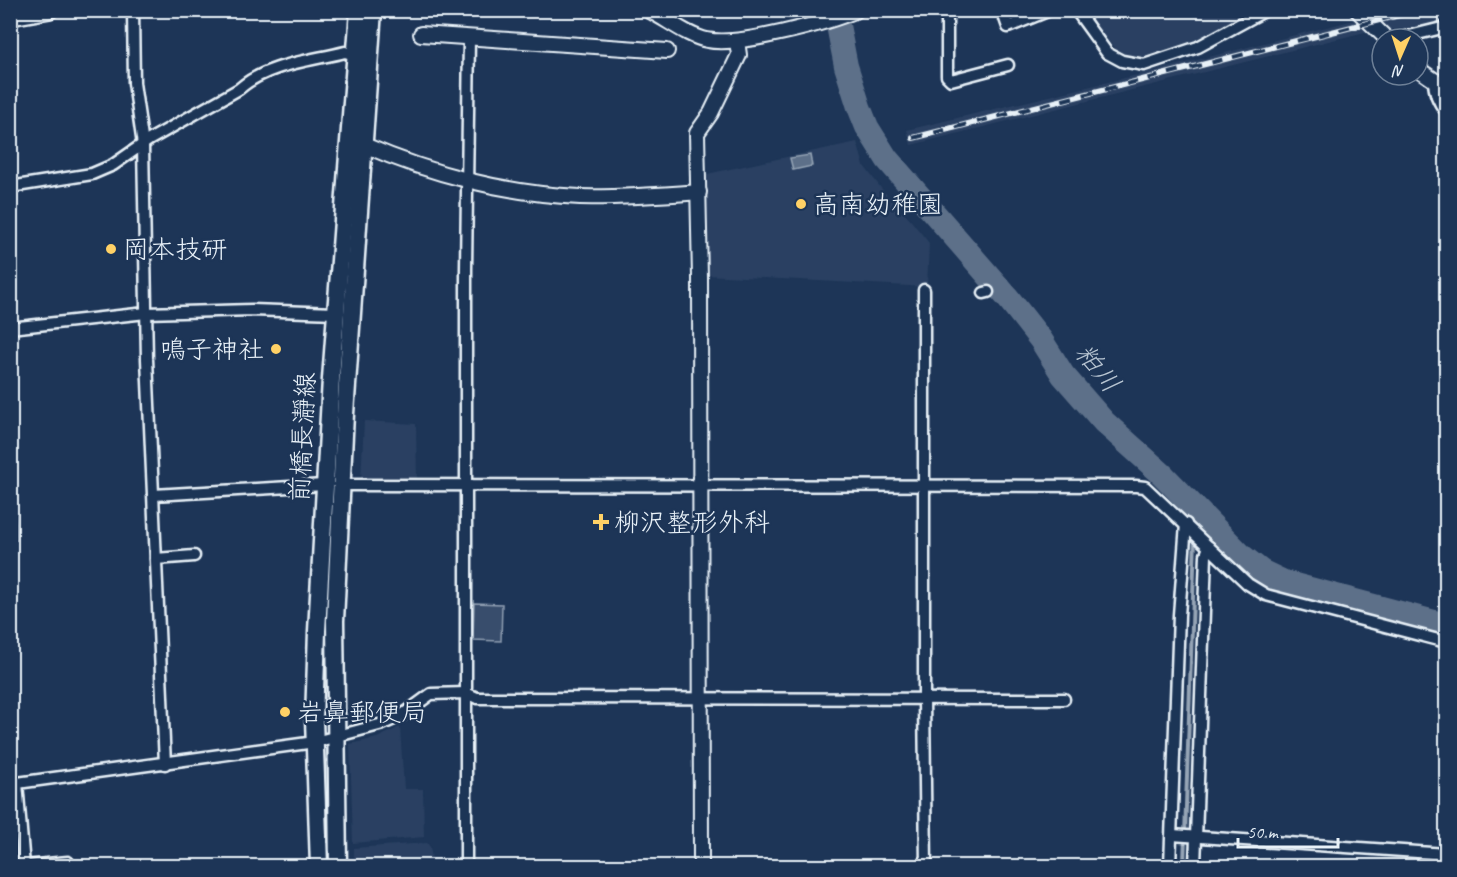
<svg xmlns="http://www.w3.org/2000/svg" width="1457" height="877" viewBox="0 0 1457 877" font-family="Caveat,'Klee One',sans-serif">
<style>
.built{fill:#2a4162}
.green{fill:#374d6c;stroke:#909fb2;stroke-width:1.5}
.water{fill:#5d7089;stroke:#95a4b5;stroke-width:1.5}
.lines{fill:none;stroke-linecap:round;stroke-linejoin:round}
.stream{stroke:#95a4b5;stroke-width:4}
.river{stroke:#5d7089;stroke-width:24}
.minor-casing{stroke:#e8f1f8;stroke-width:15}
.tertiary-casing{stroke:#e8f1f8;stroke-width:18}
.secondary-casing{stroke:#e8f1f8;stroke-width:20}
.primary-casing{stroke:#e8f1f8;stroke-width:21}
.minor{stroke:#1d3557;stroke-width:10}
.tertiary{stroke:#1d3557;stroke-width:14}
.secondary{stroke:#1d3557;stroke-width:15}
.primary{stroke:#1d3557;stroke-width:16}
.rail-casing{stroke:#e8f1f8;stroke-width:6}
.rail{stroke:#1d3557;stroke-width:4;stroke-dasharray:11;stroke-linecap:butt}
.poi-dot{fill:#ffd166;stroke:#1d3557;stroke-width:2}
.labels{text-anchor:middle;stroke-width:5;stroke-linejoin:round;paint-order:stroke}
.poi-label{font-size:26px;fill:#e8f1f8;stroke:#1d3557;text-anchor:start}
.street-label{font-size:26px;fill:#e8f1f8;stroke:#1d3557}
.water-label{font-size:27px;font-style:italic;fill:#b7c4d1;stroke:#1d3557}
</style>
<rect width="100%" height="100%" fill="#1d3557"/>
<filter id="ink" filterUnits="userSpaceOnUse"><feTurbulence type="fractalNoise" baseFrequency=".0167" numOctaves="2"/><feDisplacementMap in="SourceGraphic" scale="12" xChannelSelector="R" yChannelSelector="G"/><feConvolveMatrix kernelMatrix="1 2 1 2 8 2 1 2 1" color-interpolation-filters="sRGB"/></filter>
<g filter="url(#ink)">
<g class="built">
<path d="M 1082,11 L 1253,11 L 1192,43 L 1150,59 L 1141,60 L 1131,59 L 1120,54 Z"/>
<path d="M 1390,11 L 1446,11 L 1446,22 L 1395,35 L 1385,27 L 911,145 L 907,130 L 1150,72 Z"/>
<path d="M 857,142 L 864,166 L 884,192 L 907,216 L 929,243 L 927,287 L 707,275 L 707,174 Z"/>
<path d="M 364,421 L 416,424 L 417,482 L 361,481 Z"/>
<path d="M 400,727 L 404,789 L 423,789 L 424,837 L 353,843 L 350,744 L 377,738 Z"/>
<path d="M 427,843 L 430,847 L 433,866 L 354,866 L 354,848 Z"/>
</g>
<g class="green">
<path d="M 10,448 L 13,450 L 17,540 L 11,541 Z"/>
<path d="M 474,603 L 502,604 L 501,641 L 473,640 Z"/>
</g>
<path class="water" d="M 810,155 L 812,166 L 793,170 L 790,158 Z"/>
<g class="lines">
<g class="stream">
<path d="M 1195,530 L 1196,510"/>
<path d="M 1184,866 L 1195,537"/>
</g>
<path class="river" d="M 835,10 L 846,66 L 859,107 L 867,127 L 887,159 L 1008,298 L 1041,340 L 1063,375 L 1104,422 L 1162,474 L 1242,556 L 1261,571 L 1284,582 L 1446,625"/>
<g class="minor-casing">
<g id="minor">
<path d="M 133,10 L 134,83 L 143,145 L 147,359 L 165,764"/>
<path d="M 947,10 L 947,76 L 951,80 L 1008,65"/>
<path d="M 1002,10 L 1008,27 L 1050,10"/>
<path d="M 1076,10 L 1107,53 L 1122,61 L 1144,65 L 1198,47 L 1266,10"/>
<path d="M 1397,39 L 1446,27"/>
<path d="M 1434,80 C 1434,93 1438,102 1446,111"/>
<path d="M 10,187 L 92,174 L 113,165 L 149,140 L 239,89 C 267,64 310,61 345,52 L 355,55"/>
<path d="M 924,290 L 924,699 L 926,866"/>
<path d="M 984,293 L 988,292"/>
<path d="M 10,328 L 146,313 L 252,310 L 335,313"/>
<path d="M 341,485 L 1136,486 L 1145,487 L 1248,584 L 1266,595 L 1446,642"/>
<path d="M 154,495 L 324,485"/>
<path d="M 156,559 L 194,556"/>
<path d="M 17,783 L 24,866"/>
<path d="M 10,784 L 315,742 L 383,724 L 401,716 L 431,694 L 466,693 L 477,698 L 1064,699"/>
<path d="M 1172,835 L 1446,854"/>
<path d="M 26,866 L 68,862"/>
<path d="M 466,866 L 466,269 L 469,37"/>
<path d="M 1170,866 L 1179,615 L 1186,524"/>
<path d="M 1195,866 L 1206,555 L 1209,547"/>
</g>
</g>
<g class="tertiary-casing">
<g id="tertiary">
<path d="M 648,10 C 667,19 687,36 707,40 C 738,47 827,23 857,10"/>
<path d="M 1357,10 L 1387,39"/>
<path d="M 421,34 L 667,51"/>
<path d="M 1418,69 L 1434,80 L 1446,85"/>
<path d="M 364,145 C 431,174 507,194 580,197 C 620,198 659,195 699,192"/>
<path d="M 701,866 L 700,278 L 697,133 L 711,113 L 739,55 L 737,41"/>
</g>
</g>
<g class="secondary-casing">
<path id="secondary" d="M 10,17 L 50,10"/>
</g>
<g class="primary-casing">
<g id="primary">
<path d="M 319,866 L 314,719 L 317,631 L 331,379 L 359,10"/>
<path d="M 338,866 L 335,621 L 345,414 L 373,10"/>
</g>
</g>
<use href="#minor" class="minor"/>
<use href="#tertiary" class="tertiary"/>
<use href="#secondary" class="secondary"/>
<use href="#primary" class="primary"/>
<g class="rail-casing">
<path id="rail" d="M 913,138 L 1419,10"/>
</g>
<use href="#rail" class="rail"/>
</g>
</g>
<g class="poi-dot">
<circle cx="801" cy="204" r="6"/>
<circle cx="111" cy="249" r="6"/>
<circle cx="276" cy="349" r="6"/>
<path d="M598 513h6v6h6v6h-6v6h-6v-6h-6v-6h6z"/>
<circle cx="285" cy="712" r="6"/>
</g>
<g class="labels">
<g class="poi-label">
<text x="813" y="213">高南幼稚園</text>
<text x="123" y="258">岡本技研</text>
<text x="264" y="358" text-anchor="end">鳴子神社</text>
<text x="614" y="531">柳沢整形外科</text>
<text x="297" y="721">岩鼻郵便局</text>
</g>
<g class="street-label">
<text transform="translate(302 437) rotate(-87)" y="9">前橋長瀞線</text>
</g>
<g class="water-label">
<text transform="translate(1098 368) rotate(51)" y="9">粕川</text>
</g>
</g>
<rect width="1457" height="877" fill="none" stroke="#1d3557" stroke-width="36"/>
<rect x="18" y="18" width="1421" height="841" fill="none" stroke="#e8f1f8" stroke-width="2" filter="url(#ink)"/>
<g transform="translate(1400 57) rotate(183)"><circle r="28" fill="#1d3557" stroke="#6e8097" stroke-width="1.5"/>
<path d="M0-4.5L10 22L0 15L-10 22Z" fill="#ffd166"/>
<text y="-9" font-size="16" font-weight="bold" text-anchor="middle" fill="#e8f1f8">N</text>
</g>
<path d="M1238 838v9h100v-9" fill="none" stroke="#e8f1f8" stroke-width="3"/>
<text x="1247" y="838" font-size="18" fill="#e8f1f8" stroke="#1d3557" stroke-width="4.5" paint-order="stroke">50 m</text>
</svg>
